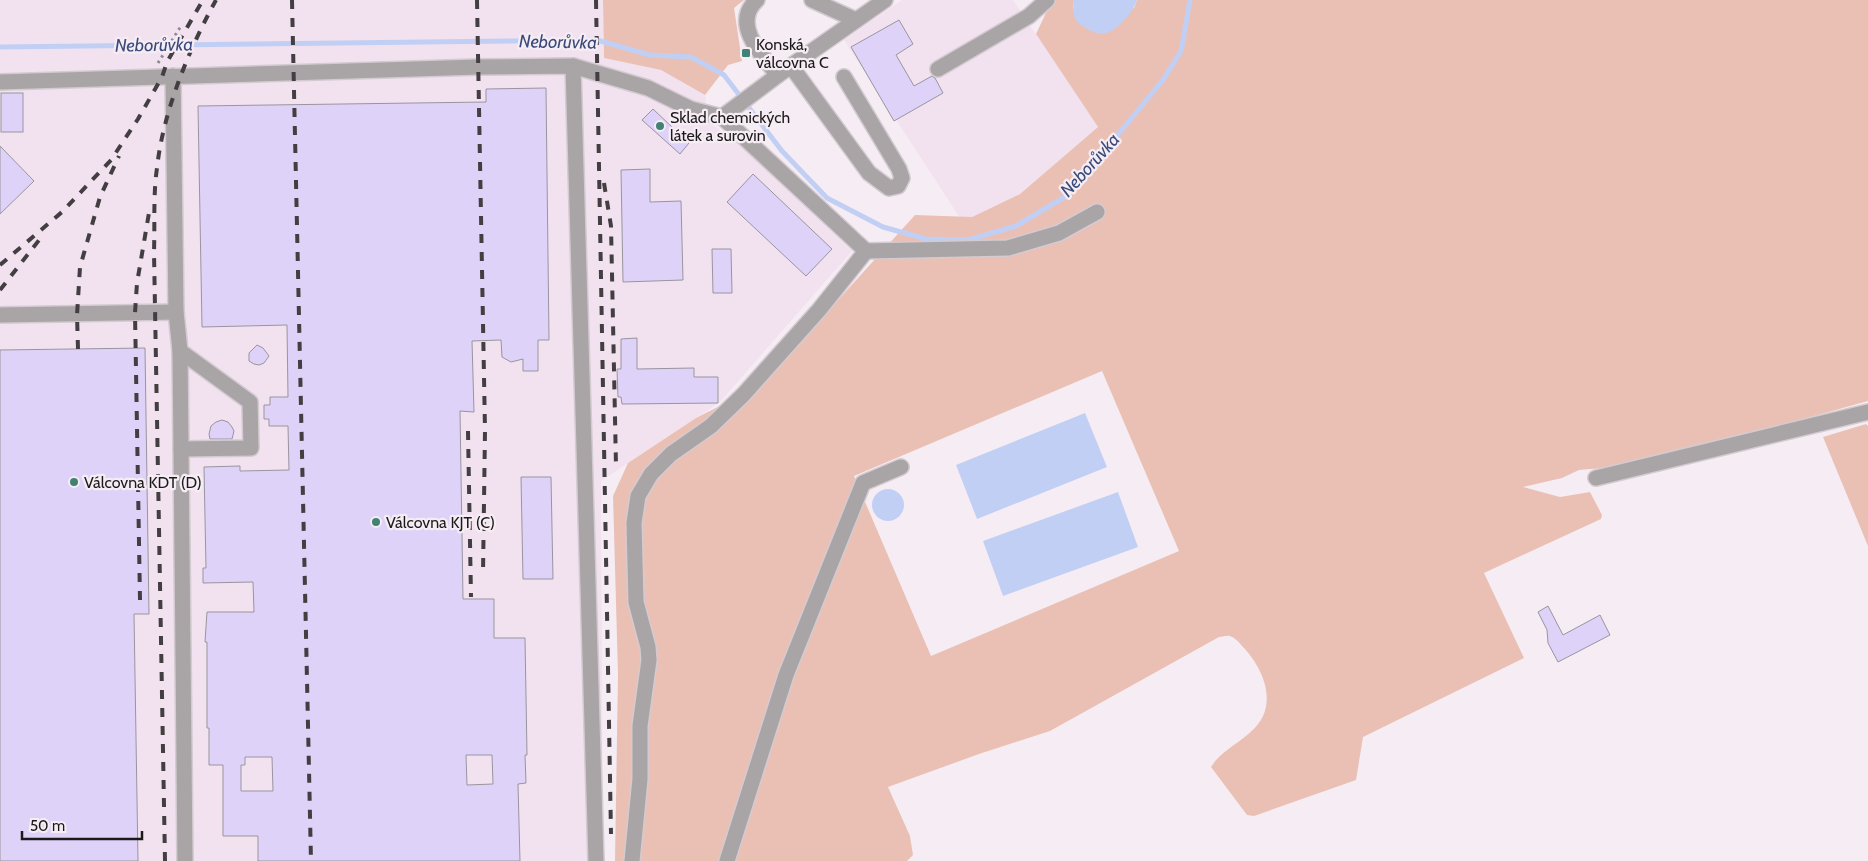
<svg xmlns="http://www.w3.org/2000/svg" width="1868" height="861" viewBox="0 0 1868 861" font-family="Cabin,sans-serif">
<style>
.built{fill:#f2e2ef}
.green{fill:#eac0b5;fill-rule:evenodd}
.water{fill:#c1cff5}
.lines{fill:none;stroke-linecap:round;stroke-linejoin:round}
.stream{stroke:#c1cff5;stroke-width:5}
.building{fill:#dfd2f9;stroke:#98959e;fill-rule:evenodd}
.minor-casing{stroke:#d3cbd1;stroke-width:18}
.path{stroke:#8f898e;stroke-width:3;stroke-dasharray:2.5 4;stroke-linecap:butt}
.minor{stroke:#a9a4a5;stroke-width:15}
.rail{stroke:#423e41;stroke-width:4;stroke-dasharray:9 9;stroke-linecap:butt}
.poi-dot{fill:#418272;stroke:#f6edf4;stroke-width:2}
.labels{text-anchor:middle;stroke-width:4.5;stroke-linejoin:round;paint-order:stroke}
.poi-label{font-size:16px;fill:#1c191b;stroke:#f6edf4;text-anchor:start}
.water-label{font-size:18px;font-style:italic;fill:#394a7b;stroke:#f6edf4}
</style>
<rect width="100%" height="100%" fill="#f6edf4"/>
<g class="built">
<path d="M 0,0 L 603,0 L 604,58 L 661,70 L 705,95 L 709,121 L 749,153 L 852,251 L 720,402 L 601,481 L 603,861 L 0,861 Z"/>
<path d="M 902,0 L 1013,0 L 1098,127 L 1020,194 L 972,217 L 960,218 L 844,40 Z"/>
</g>
<g class="green">
<path d="M 603,0 L 744,0 L 734,8 L 742,61 L 728,65 L 705,95 L 661,70 L 604,58 Z"/>
<path d="M 1052,0 L 1074,0 L 1073,9 L 1134,8 L 1137,0 L 1868,0 L 1868,401 L 1764,430 L 1643,460 L 1603,468 L 1579,470 L 1562,478 L 1523,487 L 1560,497 L 1590,492 L 1602,515 L 1601,519 L 1484,573 L 1524,658 L 1363,737 L 1356,780 L 1254,816 L 1247,815 L 1211,767 C 1224,746 1252,739 1263,716 C 1274,692 1259,663 1242,646 C 1239,642 1235,638 1230,636 C 1226,635 1222,637 1219,637 L 1050,731 L 979,754 L 888,787 L 910,836 L 913,855 L 907,861 L 615,861 L 618,674 L 613,496 L 628,463 L 696,418 L 761,385 L 915,215 L 972,217 L 1020,194 L 1098,127 L 1036,34 ZM 1102,371 L 1179,551 L 931,656 L 854,476 Z"/>
<path d="M 1866,424 L 1868,426 L 1868,546 L 1823,437 Z"/>
</g>
<g class="water">
<path d="M 1074,0 L 1137,0 C 1133,12 1121,26 1109,32 C 1104,34 1099,34 1094,32 C 1077,25 1071,19 1074,0 Z"/>
<path d="M 1085,413 L 1107,467 L 977,519 L 956,465 Z"/>
<circle cx="888" cy="505" r="16"/>
<path d="M 1118,492 L 1138,547 L 1003,596 L 983,541 Z"/>
</g>
<g class="lines">
<path class="stream" d="M 0,47 L 597,40 L 650,55 L 691,57 L 724,75 L 782,151 L 827,198 L 883,227 L 926,239 L 968,240 L 1016,226 L 1068,195 L 1163,80 L 1181,51 L 1190,0"/>
</g>
<g class="building">
<path d="M 899,20 L 913,44 L 896,55 L 914,86 L 932,76 L 935,78 L 943,93 L 894,121 L 851,47 Z"/>
<path d="M 546,88 L 549,340 L 538,340 L 538,371 L 523,371 L 523,359 L 511,362 L 502,357 L 501,340 L 472,341 L 474,412 L 460,411 L 463,599 L 494,599 L 494,638 L 525,638 L 527,755 L 525,755 L 526,783 L 518,784 L 520,861 L 258,861 L 258,836 L 223,836 L 223,765 L 209,765 L 209,728 L 207,728 L 207,642 L 205,642 L 207,612 L 254,612 L 253,582 L 203,583 L 203,568 L 206,568 L 204,467 L 240,466 L 240,471 L 289,470 L 288,426 L 269,426 L 269,419 L 264,419 L 264,405 L 270,405 L 270,397 L 288,397 L 287,325 L 202,327 L 198,106 L 486,102 L 486,89 ZM 466,755 L 492,755 L 493,784 L 467,785 ZM 245,757 L 272,757 L 273,791 L 241,791 L 241,765 L 245,765 Z"/>
<rect x="1" y="93" width="22" height="39"/>
<path d="M 653,109 L 689,143 L 680,154 L 642,120 Z"/>
<path d="M 0,146 L 34,181 L 0,214 Z"/>
<path d="M 650,169 L 650,202 L 681,201 L 683,280 L 623,282 L 621,170 Z"/>
<path d="M 753,174 L 832,249 L 806,276 L 727,202 Z"/>
<path d="M 712,249 L 731,249 L 732,293 L 713,293 Z"/>
<path d="M 637,338 L 637,369 L 694,368 L 694,377 L 718,377 L 718,403 L 622,404 L 621,397 L 618,397 L 617,369 L 621,369 L 621,339 Z"/>
<path d="M 257,345 L 263,348 L 269,356 L 264,363 L 259,365 L 254,364 L 249,361 L 249,353 Z"/>
<path d="M 145,348 L 149,614 L 134,614 L 138,861 L 0,861 L 0,350 Z"/>
<path d="M 222,420 L 228,422 L 232,427 L 234,431 L 232,439 L 210,439 L 209,434 L 211,426 L 216,422 Z"/>
<path d="M 521,477 L 551,477 L 553,579 L 523,579 Z"/>
<path d="M 1548,606 L 1563,635 L 1600,615 L 1610,635 L 1558,662 L 1548,643 L 1547,630 L 1538,612 Z"/>
</g>
<g class="lines">
<g class="minor-casing">
<g id="minor">
<path d="M 757,0 C 731,23 761,55 778,75"/>
<path d="M 812,0 L 856,20"/>
<path d="M 573,66 L 596,861"/>
<path d="M 791,66 L 869,173 L 889,188 L 898,186 L 902,178 L 899,169 L 844,77"/>
<path d="M 938,69 L 1029,16 L 1047,0"/>
<path d="M 173,76 L 176,312 L 180,351 L 181,449 L 185,861"/>
<path d="M 0,82 L 478,67 L 573,66 L 648,88 L 691,109 L 722,117 L 778,75 L 885,0"/>
<path d="M 866,251 L 1008,248 L 1059,233 L 1097,212"/>
<path d="M 0,315 L 176,312"/>
<path d="M 180,351 L 250,402 L 251,448 L 181,449"/>
<path d="M 1596,478 L 1868,412"/>
<path d="M 632,861 L 640,779 L 640,726 L 649,660 L 648,647 L 636,602 L 634,523 L 638,496 L 651,474 L 671,454 L 711,426 L 744,394 L 819,310 L 866,251 L 722,117"/>
<path d="M 727,861 L 786,675 L 863,483 L 901,467"/>
</g>
</g>
<path class="path" d="M 158,63 L 181,26"/>
<use href="#minor" class="minor"/>
<g class="rail">
<path d="M 292,0 L 311,861"/>
<path d="M 477,0 L 485,430 L 483,574"/>
<path d="M 596,0 L 611,834"/>
<path d="M 604,183 L 611,226 L 616,466"/>
<path d="M 0,265 L 62,212 L 111,160 L 138,119 L 162,77 L 167,62 L 203,0"/>
<path d="M 0,290 L 43,235"/>
<path d="M 78,349 L 77,315 L 80,267 L 100,197 L 119,156"/>
<path d="M 468,431 L 471,597"/>
<path d="M 140,600 L 135,313 L 137,283 L 150,207"/>
<path d="M 165,861 L 154,252 C 155,224 153,195 157,168 C 163,112 189,49 216,0"/>
</g>
</g>
<g class="poi-dot">
<rect x="741" y="48" width="10" height="10" rx="2.5"/>
<circle cx="660" cy="126" r="5"/>
<circle cx="74" cy="482" r="5"/>
<circle cx="376" cy="522" r="5"/>
</g>
<g class="labels">
<g class="poi-label">
<text x="756" y="50">Konská,<tspan x="756" dy="18">válcovna C</tspan></text>
<text x="670" y="123">Sklad chemických<tspan x="670" dy="18">látek a surovin</tspan></text>
<text x="84" y="488">Válcovna KDT (D)</text>
<text x="386" y="528">Válcovna KJT (C)</text>
</g>
<g class="water-label">
<text transform="translate(558 42) rotate(1)" y="6">Neborůvka</text>
<text transform="translate(154 45) rotate(-1)" y="6">Neborůvka</text>
<text transform="translate(1090 165) rotate(-48)" y="6">Neborůvka</text>
</g>
</g>
<path d="M22 831v8h120v-8" fill="none" stroke="#1c191b" stroke-width="2.5"/>
<text x="30" y="831" font-size="15" fill="#1c191b" stroke="#f6edf4" stroke-width="4" paint-order="stroke">50 m</text>
</svg>
